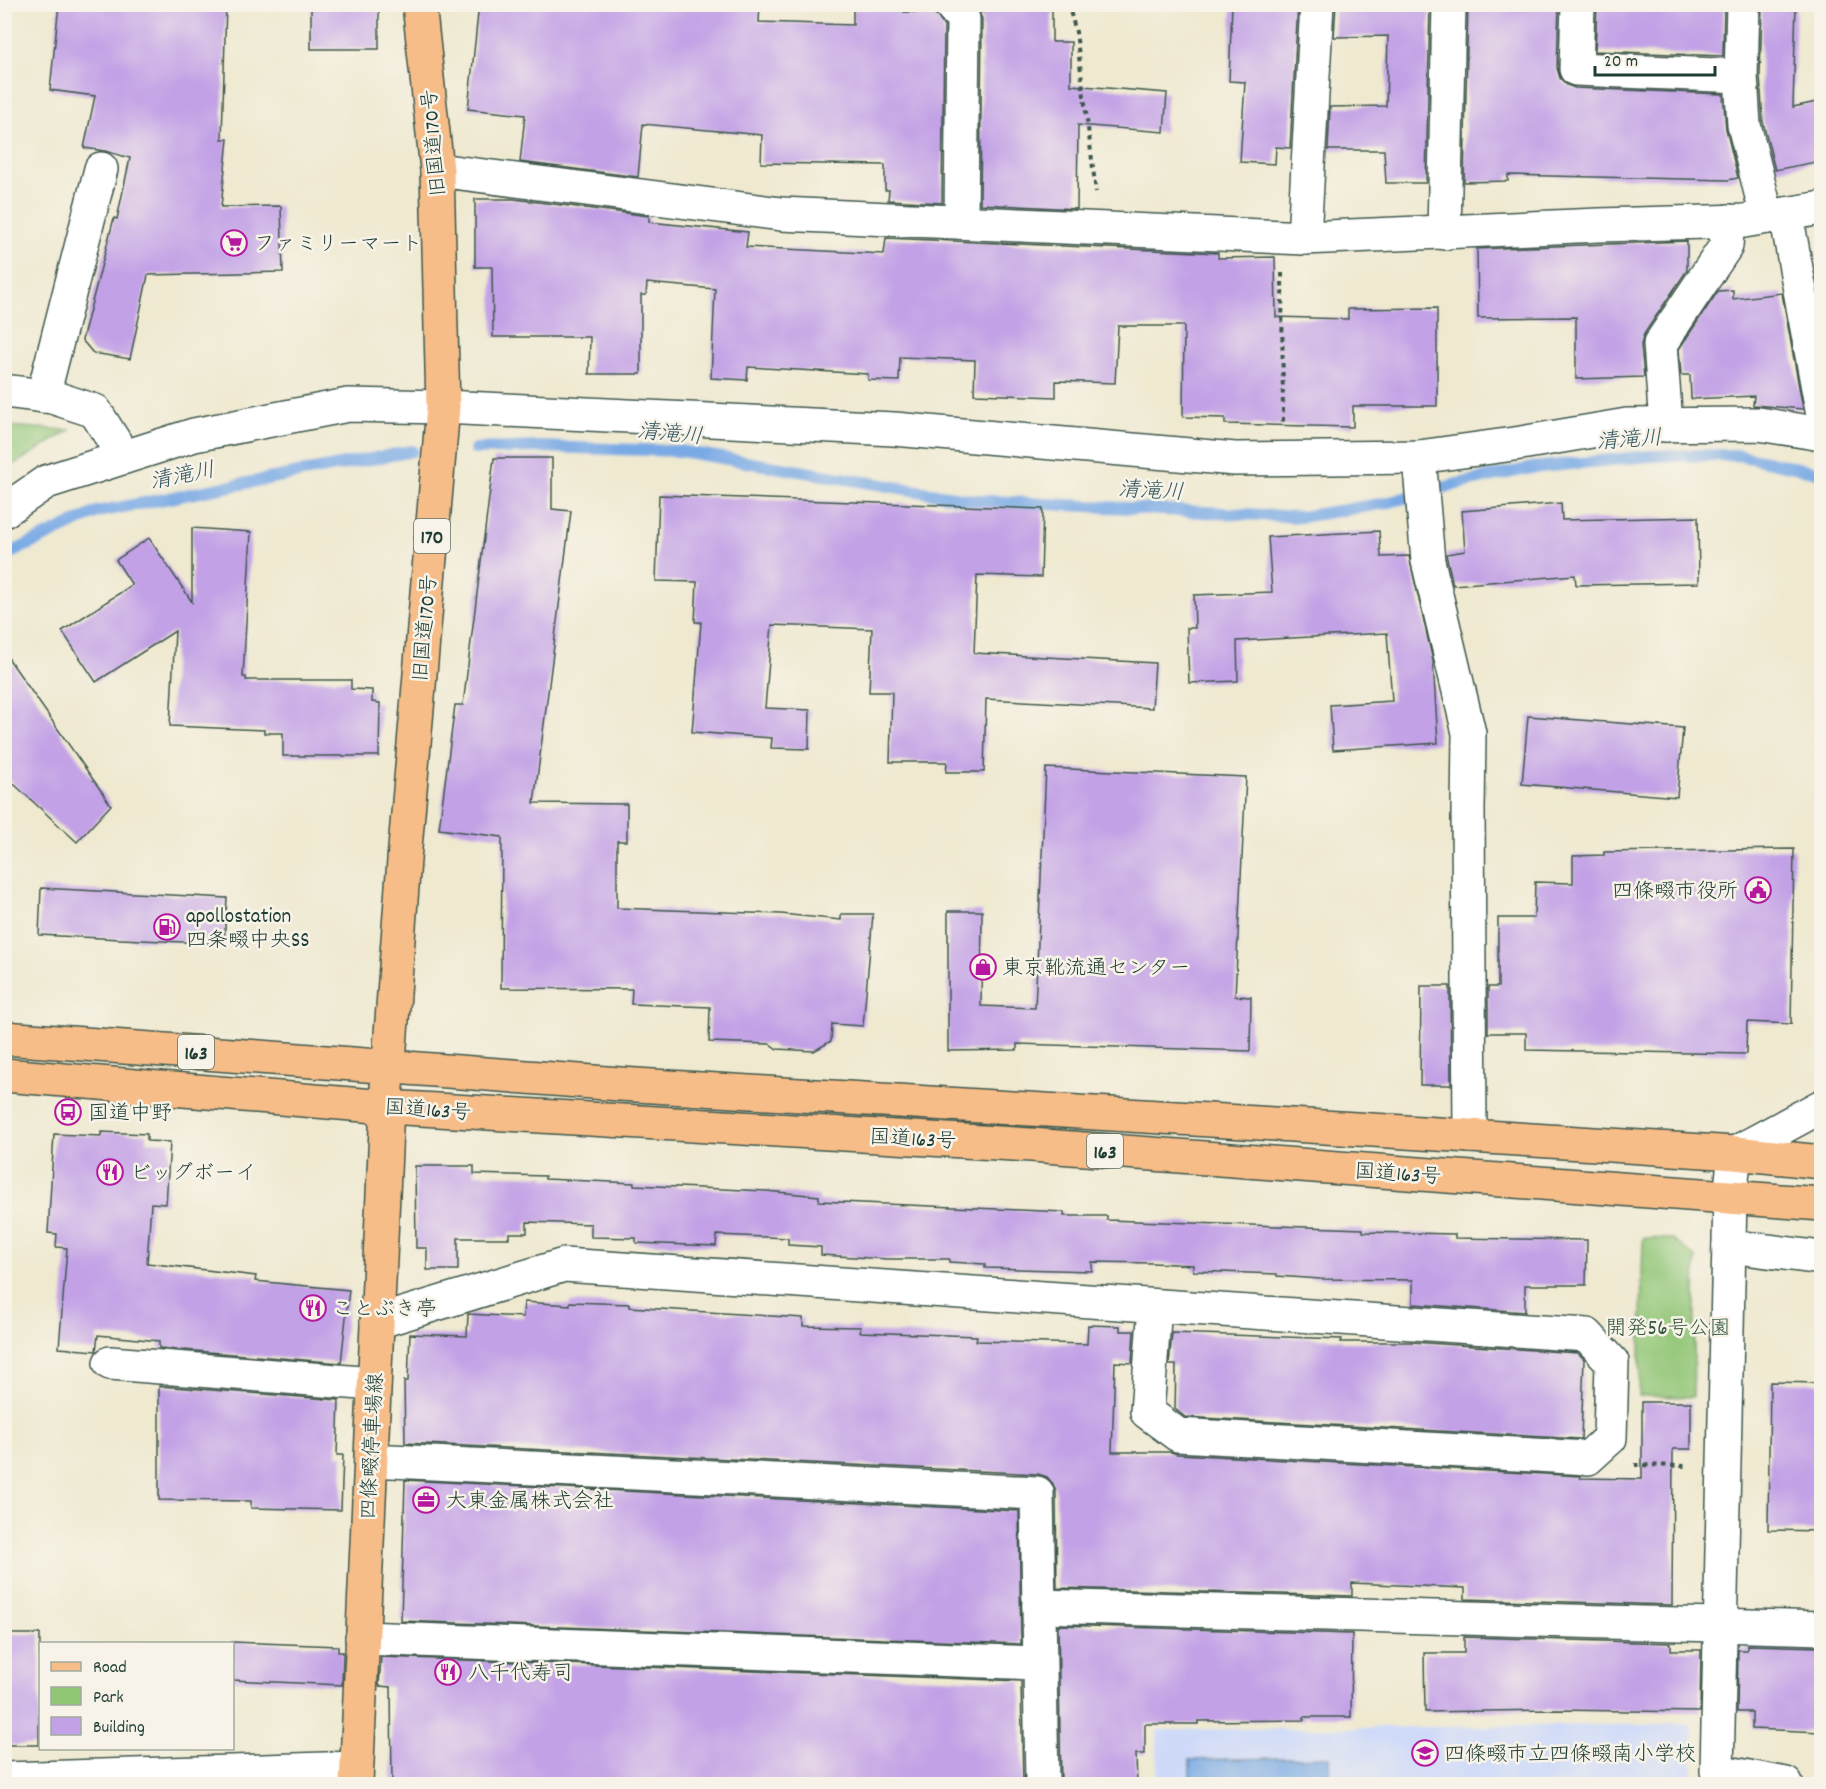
<svg xmlns="http://www.w3.org/2000/svg" width="1826" height="1789" viewBox="0 0 1826 1789" font-family="Dekko,'Klee One',sans-serif">
<style>
.built{fill:#cfdaf9}
.green{fill:#92c677;stroke:#588256;stroke-width:1.5}
.water{fill:#7aaae5;stroke:#4c748c;stroke-width:1.5}
.lines{fill:none;stroke-linecap:round;stroke-linejoin:round}
.stream{stroke:#7aaae5;stroke-width:12}
.building{fill:#c2a1e6}
.minor-casing{stroke:#3e574b;stroke-width:36}
.major-casing{stroke:#3e574b;stroke-width:36}
.highway-casing{stroke:#3e574b;stroke-width:36}
.path{stroke:#3e574b;stroke-width:4;stroke-dasharray:4.5 4.5;stroke-linecap:butt}
.minor{stroke:#fff;stroke-width:33}
.major{stroke:#f7bd88;stroke-width:33}
.highway{stroke:#f7bd88;stroke-width:33}
.labels{text-anchor:middle;stroke-width:5;stroke-linejoin:round;paint-order:stroke}
.shield{fill:#f7f3e8;stroke:#60746a;stroke-width:1.5}
.shield-label{font-size:20px;font-weight:bold;fill:#1f3d34}
.street-label{font-size:21px;fill:#1f3d34;stroke:#f7f3e8}
.poi-label{font-size:21px;fill:#1f3d34;stroke:#f7f3e8;text-anchor:start}
.park-label{font-size:21px;fill:#365841;stroke:#f7f3e8}
.water-label{font-size:22px;font-style:italic;fill:#365860;stroke:#f7f3e8}
</style>
<rect width="100%" height="100%" fill="#f7f3e8"/>
<filter id="ink" filterUnits="userSpaceOnUse"><feTurbulence type="fractalNoise" baseFrequency=".0167" numOctaves="2"/><feDisplacementMap in="SourceGraphic" scale="12" xChannelSelector="R" yChannelSelector="G"/><feConvolveMatrix kernelMatrix="1 2 1 2 8 2 1 2 1" color-interpolation-filters="sRGB"/></filter>
<filter id="wash" filterUnits="userSpaceOnUse"><feTurbulence type="fractalNoise" baseFrequency=".008" numOctaves="4" result="noise"/><feDisplacementMap in="SourceGraphic" scale="24" xChannelSelector="R" yChannelSelector="G"/><feGaussianBlur stdDeviation="1.35" result="paint"/><feColorMatrix in="noise" values="0 0 0 0 0 0 0 0 0 0 0 0 0 0 0 0 0 1.4 0 .05"/><feComposite in="paint" operator="in"/></filter>
<g filter="url(#wash)">
<rect width="100%" height="100%" fill="#efe9d0"/>
<path class="built" d="M 1692,1724 L 1693,1776 L 1721,1784 L 1157,1784 L 1157,1730 Z"/>
<g class="green">
<path d="M 5,426 L 70,430 L 5,470 Z"/>
<path d="M 1643,1238 L 1673,1239 L 1696,1258 L 1693,1397 L 1639,1396 Z"/>
</g>
<path class="water" d="M 1329,1757 L 1329,1784 L 1190,1784 L 1190,1760 Z"/>
<g class="lines">
<g class="stream">
<path d="M 475,449 L 540,447 L 680,451 L 972,500 L 1301,517 L 1386,503 L 1461,483 L 1532,468 L 1650,456 L 1737,455 L 1822,473"/>
<path d="M 4,556 L 97,512 L 412,451"/>
</g>
</g>
<g id="blocks">
<g class="building">
<path d="M 59,4 L 226,4 L 222,139 L 228,139 L 221,207 L 281,206 L 283,272 L 148,275 L 130,359 L 93,353 L 82,340 L 114,218 L 117,219 L 130,158 L 105,151 L 84,148 L 95,96 L 50,90 Z"/>
<rect x="311" y="4" width="68" height="45"/>
<path d="M 479,4 L 760,4 L 759,22 L 853,25 L 853,9 L 903,9 L 904,12 L 934,12 L 944,26 L 942,203 L 888,200 L 889,190 L 885,190 L 885,165 L 761,163 L 762,135 L 643,124 L 638,177 L 520,162 L 525,115 L 468,109 Z"/>
<path d="M 984,4 L 1052,4 L 1052,42 L 1071,42 L 1071,85 L 1167,93 L 1164,132 L 1078,125 L 1077,209 L 980,204 L 982,19 L 979,12 L 984,12 Z"/>
<path d="M 1232,4 L 1298,4 L 1290,148 L 1276,147 L 1275,164 L 1240,162 L 1245,82 L 1229,81 Z"/>
<path d="M 1336,4 L 1430,4 L 1426,183 L 1386,183 L 1384,150 L 1328,150 L 1330,107 L 1386,106 L 1388,36 L 1334,37 Z"/>
<path d="M 1468,4 L 1559,4 L 1557,68 L 1560,78 L 1567,85 L 1575,88 L 1723,94 L 1726,129 L 1738,178 L 1728,180 L 1508,175 L 1508,181 L 1464,182 Z"/>
<path d="M 1597,4 L 1724,6 L 1723,56 L 1595,51 Z"/>
<path d="M 1762,4 L 1796,4 L 1793,107 L 1821,101 L 1821,161 L 1775,170 L 1763,122 L 1760,76 Z"/>
<path d="M 475,199 L 514,199 L 649,216 L 649,222 L 748,232 L 746,247 L 884,254 L 886,238 L 1218,253 L 1218,258 L 1275,257 L 1276,317 L 1348,319 L 1348,309 L 1437,308 L 1437,406 L 1353,406 L 1353,427 L 1225,424 L 1225,418 L 1183,417 L 1184,326 L 1118,326 L 1115,383 L 1056,381 L 1056,397 L 974,394 L 975,360 L 900,357 L 899,381 L 868,380 L 868,374 L 748,367 L 747,380 L 711,378 L 715,289 L 647,283 L 646,295 L 641,295 L 641,374 L 589,374 L 590,337 L 493,337 L 492,267 L 475,267 Z"/>
<path d="M 1687,241 L 1687,270 L 1644,334 L 1641,345 L 1644,377 L 1576,379 L 1576,317 L 1478,318 L 1477,249 Z"/>
<path d="M 1733,290 L 1733,299 L 1782,293 L 1803,409 L 1753,405 L 1754,396 L 1691,399 L 1690,375 L 1681,375 L 1679,349 L 1718,291 Z"/>
<path d="M 494,458 L 552,458 L 552,509 L 571,511 L 534,803 L 627,804 L 627,841 L 617,841 L 617,908 L 781,914 L 841,920 L 841,914 L 873,914 L 863,1026 L 832,1024 L 831,1041 L 814,1051 L 777,1049 L 770,1044 L 709,1042 L 710,1007 L 631,1004 L 632,989 L 501,988 L 502,837 L 439,829 L 455,705 L 463,705 Z"/>
<path d="M 659,495 L 1043,509 L 1041,577 L 977,575 L 974,653 L 1155,663 L 1152,708 L 986,699 L 984,772 L 946,772 L 947,762 L 890,762 L 892,692 L 869,692 L 872,629 L 772,625 L 765,708 L 810,710 L 809,749 L 771,748 L 772,738 L 692,732 L 701,622 L 695,622 L 697,582 L 656,581 Z"/>
<path d="M 1561,503 L 1562,520 L 1698,517 L 1699,583 L 1576,585 L 1575,575 L 1453,585 L 1446,554 L 1465,551 L 1462,511 Z"/>
<path d="M 192,528 L 251,532 L 243,677 L 246,677 L 246,680 L 351,680 L 351,689 L 372,690 L 372,702 L 380,703 L 379,756 L 283,756 L 283,733 L 264,733 L 264,730 L 170,726 L 175,631 L 96,682 L 62,631 L 132,585 L 116,560 L 149,538 L 192,602 Z"/>
<path d="M 1379,531 L 1381,557 L 1409,556 L 1433,661 L 1438,743 L 1333,750 L 1330,705 L 1392,701 L 1387,633 L 1237,641 L 1238,681 L 1189,683 L 1187,628 L 1195,628 L 1194,595 L 1272,592 L 1268,537 Z"/>
<path d="M 4,652 L 111,805 L 77,842 L 4,775 Z"/>
<path d="M 1528,716 L 1683,728 L 1677,797 L 1522,784 Z"/>
<path d="M 1046,768 L 1246,777 L 1235,996 L 1251,997 L 1250,1051 L 1017,1044 L 1017,1050 L 948,1051 L 948,911 L 982,911 L 981,1006 L 1035,1008 Z"/>
<path d="M 1794,849 L 1791,1024 L 1747,1022 L 1746,1054 L 1526,1050 L 1526,1033 L 1488,1033 L 1488,987 L 1498,987 L 1498,918 L 1534,918 L 1535,882 L 1573,883 L 1573,856 L 1604,855 L 1604,852 Z"/>
<path d="M 41,888 L 227,898 L 224,944 L 39,935 Z"/>
<path d="M 1421,986 L 1450,986 L 1451,1085 L 1420,1085 Z"/>
<path d="M 101,1132 L 147,1134 L 147,1141 L 170,1142 L 166,1204 L 151,1203 L 147,1263 L 256,1276 L 255,1281 L 349,1290 L 341,1363 L 159,1348 L 159,1341 L 98,1335 L 96,1351 L 59,1348 L 67,1248 L 56,1247 L 57,1234 L 48,1233 L 54,1134 L 101,1136 Z"/>
<path d="M 415,1166 L 474,1166 L 474,1174 L 545,1176 L 545,1179 L 634,1183 L 634,1185 L 766,1191 L 819,1196 L 819,1201 L 1064,1212 L 1064,1216 L 1107,1216 L 1107,1220 L 1363,1229 L 1363,1232 L 1455,1234 L 1455,1238 L 1587,1240 L 1586,1285 L 1525,1285 L 1525,1312 L 1413,1304 L 1413,1280 L 1320,1279 L 1277,1276 L 1277,1274 L 1193,1271 L 1193,1265 L 1153,1263 L 1092,1262 L 1092,1271 L 985,1268 L 985,1264 L 949,1262 L 949,1259 L 887,1259 L 821,1255 L 821,1247 L 788,1245 L 788,1238 L 717,1235 L 716,1246 L 636,1243 L 636,1238 L 591,1237 L 591,1224 L 527,1222 L 527,1233 L 509,1233 L 509,1238 L 458,1238 L 458,1270 L 427,1270 L 427,1248 L 416,1248 Z"/>
<path d="M 524,1302 L 570,1305 L 570,1302 L 629,1304 L 629,1307 L 803,1318 L 803,1326 L 861,1327 L 860,1332 L 977,1336 L 976,1341 L 1087,1344 L 1088,1325 L 1120,1326 L 1120,1331 L 1134,1331 L 1132,1363 L 1115,1362 L 1112,1452 L 1171,1452 L 1177,1454 L 1580,1476 L 1580,1478 L 1642,1479 L 1642,1402 L 1691,1402 L 1691,1449 L 1673,1449 L 1672,1605 L 1465,1599 L 1465,1588 L 1352,1583 L 1352,1596 L 1057,1588 L 1056,1492 L 1053,1484 L 1047,1477 L 1038,1474 L 405,1443 L 404,1381 L 408,1381 L 410,1334 L 467,1336 L 468,1314 L 523,1317 Z"/>
<path d="M 1172,1333 L 1342,1339 L 1341,1342 L 1412,1342 L 1578,1353 L 1584,1359 L 1581,1439 L 1185,1417 L 1175,1409 L 1176,1365 L 1169,1365 Z"/>
<path d="M 1770,1382 L 1821,1383 L 1821,1531 L 1768,1530 Z"/>
<path d="M 159,1386 L 339,1400 L 337,1455 L 343,1455 L 341,1510 L 251,1508 L 251,1501 L 159,1500 Z"/>
<path d="M 405,1480 L 1019,1511 L 1021,1644 L 401,1621 Z"/>
<path d="M 1058,1625 L 1352,1634 L 1351,1717 L 1304,1717 L 1304,1720 L 1198,1721 L 1198,1724 L 1145,1724 L 1145,1754 L 1136,1754 L 1137,1785 L 1061,1785 Z"/>
<path d="M 6,1634 L 40,1634 L 39,1745 L 5,1745 Z"/>
<path d="M 1464,1637 L 1671,1643 L 1671,1650 L 1701,1650 L 1700,1712 L 1556,1710 L 1425,1712 L 1424,1653 L 1464,1653 Z"/>
<path d="M 232,1642 L 338,1646 L 338,1652 L 343,1652 L 342,1685 L 232,1680 Z"/>
<path d="M 1747,1645 L 1821,1647 L 1821,1732 L 1752,1729 L 1752,1712 L 1737,1712 L 1738,1650 L 1747,1650 Z"/>
<path d="M 381,1657 L 1021,1681 L 1023,1785 L 392,1785 L 391,1687 L 379,1686 Z"/>
</g>
</g>
</g>
<g filter="url(#ink)">
<use href="#blocks" fill-opacity="0" stroke="#3e574b" stroke-width="1.5"/>
<g class="lines">
<g class="minor-casing">
<g id="minor">
<path d="M 950,4 L 963,19 L 961,222"/>
<path d="M 1578,4 L 1576,69 L 1741,76"/>
<path d="M 1743,4 L 1741,76 L 1744,125 L 1767,217"/>
<path d="M 437,170 L 781,214 L 1304,238 L 1599,225 L 1744,221 L 1822,208"/>
<path d="M 1786,214 L 1822,410"/>
<path d="M 1444,233 L 1449,4"/>
<path d="M 1304,238 L 1317,4"/>
<path d="M 4,391 L 52,397 L 95,411 L 124,457"/>
<path d="M 43,396 L 101,169"/>
<path d="M 1666,425 L 1660,344 L 1726,246 L 1728,221"/>
<path d="M 1419,457 L 1428,561 L 1469,733 L 1468,811 L 1470,1136"/>
<path d="M 4,511 L 46,482 L 194,435 L 348,405 L 443,407 L 894,429 L 1235,459 L 1419,457 L 1521,443 L 1627,425 L 1759,424 L 1822,434"/>
<path d="M 1729,1246 L 1822,1258"/>
<path d="M 377,1322 L 564,1265 L 1587,1335 L 1612,1362 L 1610,1438 L 1588,1458 L 1178,1435 L 1147,1412 L 1155,1306"/>
<path d="M 110,1363 L 374,1384"/>
<path d="M 371,1460 L 1037,1493 L 1042,1784"/>
<path d="M 1039,1606 L 1822,1628"/>
<path d="M 362,1638 L 1039,1663"/>
<path d="M 4,1779 L 356,1768"/>
<path d="M 1786,1784 L 1717,1771 L 1730,1197 L 1735,1153 L 1822,1106"/>
</g>
</g>
<g class="major-casing">
<path id="major" d="M 356,1784 L 387,1107"/>
</g>
<g class="highway-casing">
<g id="highway">
<path d="M 4,1038 L 620,1084 L 1470,1136 L 1735,1153 L 1822,1162"/>
<path d="M 4,1075 L 387,1107 L 1031,1145 L 1822,1204"/>
<path d="M 387,1087 L 404,860 L 443,407 L 437,170 L 419,4"/>
</g>
</g>
<g class="path">
<path d="M 1068,4 L 1076,32 L 1096,192"/>
<path d="M 1282,273 L 1283,422"/>
<path d="M 1635,1465 L 1687,1466"/>
</g>
<use href="#minor" class="minor"/>
<use href="#major" class="major"/>
<use href="#highway" class="highway"/>
</g>
</g>
<defs>
<g id="supermarket-ring" transform="scale(1.35)"><circle r="9.5" fill="#f7f3e8" stroke="#b5179e" stroke-width="1.5"/><path d="M-6-5.5h2.5l.6 2H6L4.5 2H-2.5L-4.4-4H-6ZM-1.5 3.2a1.3 1.3 0 1 0 .1 0ZM3 3.2a1.3 1.3 0 1 0 .1 0Z" fill="#b5179e"/></g>
<g id="civic-ring" transform="scale(1.35)"><circle r="9.5" fill="#f7f3e8" stroke="#b5179e" stroke-width="1.5"/><path d="M-.6-6.5H3V-4.5H.6V-3L4-1V1h2V6H-6V1h2V-1L-.6-3ZM-1.2 2.5V6h2.4V2.5Z" fill="#b5179e"/></g>
<g id="fuel-ring" transform="scale(1.35)"><circle r="9.5" fill="#f7f3e8" stroke="#b5179e" stroke-width="1.5"/><path d="M-5.5-6h7V0h2V4h1.3V-2.5L3-4.5l.8-.8L6-3V5H2.5V1h-1V6h-7ZM-4.2-4.7v3.2H.2V-4.7Z" fill="#b5179e"/></g>
<g id="shop-ring" transform="scale(1.35)"><circle r="9.5" fill="#f7f3e8" stroke="#b5179e" stroke-width="1.5"/><path d="M-5-2.5h2.3a2.7 3.5 0 0 1 5.4 0H5L5.5 6h-11ZM-1.5-2.5h3a1.5 2.3 0 0 0-3 0Z" fill="#b5179e"/></g>
<g id="bus-ring" transform="scale(1.35)"><circle r="9.5" fill="#f7f3e8" stroke="#b5179e" stroke-width="1.5"/><path d="M-5-6H5V4H4V6H2V4H-2V6H-4V4H-5ZM-3.5-4V0h7V-4ZM-3.5 1.2v1.5H-2V1.2ZM2 1.2v1.5H3.5V1.2Z" fill="#b5179e"/></g>
<g id="restaurant-ring" transform="scale(1.35)"><circle r="9.5" fill="#f7f3e8" stroke="#b5179e" stroke-width="1.5"/><path d="M-5-6h1v4h1v-4h1v4h1v-4h1v5L-1.5 .5V6h-2V.5L-5-1ZM5-6V6H3V1.5H1.5Q1.5-4 5-6Z" fill="#b5179e"/></g>
<g id="office-ring" transform="scale(1.35)"><circle r="9.5" fill="#f7f3e8" stroke="#b5179e" stroke-width="1.5"/><path d="M-6-3h4V-5.5h4V-3h4V5H-6ZM-1-4.5V-3h2v-1.5ZM-6 0V1H6V0Z" fill="#b5179e"/></g>
<g id="school-ring" transform="scale(1.35)"><circle r="9.5" fill="#f7f3e8" stroke="#b5179e" stroke-width="1.5"/><path d="M0-5L7-2L0 1L-7-2ZM-4 1L0 2.5L4 1V4Q0 6-4 4Z" fill="#b5179e"/></g>
</defs>
<g fill-rule="evenodd">
<use href="#supermarket-ring" x="234" y="243"/>
<use href="#civic-ring" x="1758" y="890"/>
<use href="#fuel-ring" x="167" y="927"/>
<use href="#shop-ring" x="983" y="967"/>
<use href="#bus-ring" x="68" y="1112"/>
<use href="#restaurant-ring" x="110" y="1172"/>
<use href="#restaurant-ring" x="313" y="1308"/>
<use href="#office-ring" x="426" y="1500"/>
<use href="#restaurant-ring" x="448" y="1672"/>
<use href="#school-ring" x="1425" y="1753"/>
</g>
<g class="labels">
<g class="shield">
<rect x="414" y="519" width="36" height="34" rx="4.5"/>
<rect x="178" y="1035" width="36" height="34" rx="4.5"/>
<rect x="1087" y="1134" width="36" height="34" rx="4.5"/>
</g>
<g class="shield-label">
<text x="432" y="543">170</text>
<text x="196" y="1059">163</text>
<text x="1105" y="1158">163</text>
</g>
<g class="street-label">
<text transform="translate(433 143) rotate(-95)" y="7">旧国道170号</text>
<text transform="translate(424 628) rotate(-85)" y="7">旧国道170号</text>
<text transform="translate(428 1109) rotate(4)" y="7">国道163号</text>
<text transform="translate(913 1138) rotate(3)" y="7">国道163号</text>
<text transform="translate(1398 1173) rotate(4)" y="7">国道163号</text>
<text transform="translate(371 1446) rotate(-87)" y="7">四條畷停車場線</text>
</g>
<g class="poi-label">
<text x="254" y="250">ファミリーマート</text>
<text x="1738" y="897" text-anchor="end">四條畷市役所</text>
<text x="186" y="922">apollostation<tspan x="186" dy="24">四条畷中央SS</tspan></text>
<text x="1002" y="974">東京靴流通センター</text>
<text x="88" y="1119">国道中野</text>
<text x="130" y="1179">ビッグボーイ</text>
<text x="332" y="1315">ことぶき亭</text>
<text x="446" y="1507">大東金属株式会社</text>
<text x="468" y="1679">八千代寿司</text>
<text x="1444" y="1760">四條畷市立四條畷南小学校</text>
</g>
<g class="park-label">
<text x="1668" y="1334">開発56号公園</text>
</g>
<g class="water-label">
<text transform="translate(670 432) rotate(5)" y="8">清滝川</text>
<text transform="translate(1629 438) rotate(-4)" y="8">清滝川</text>
<text transform="translate(182 474) rotate(-11)" y="8">清滝川</text>
<text transform="translate(1151 489) rotate(3)" y="8">清滝川</text>
</g>
</g>
<rect width="1826" height="1789" fill="none" stroke="#f7f3e8" stroke-width="24"/>
<rect x="39" y="1642" width="195" height="108" fill="#f7f3e8" stroke="#a1aaa0" stroke-width="1.5"/>
<rect x="51" y="1662" width="30" height="9" fill="#f7bd88" stroke="#a1aaa0" stroke-width="1.5"/>
<text x="93" y="1672" font-size="18" fill="#1f3d34">Road</text>
<rect x="51" y="1687" width="30" height="18" fill="#92c677" stroke="#a1aaa0" stroke-width="1.5"/>
<text x="93" y="1702" font-size="18" fill="#1f3d34">Park</text>
<rect x="51" y="1717" width="30" height="18" fill="#c2a1e6" stroke="#a1aaa0" stroke-width="1.5"/>
<text x="93" y="1732" font-size="18" fill="#1f3d34">Building</text>
<path d="M1595 66v9h120v-9" fill="none" stroke="#1f3d34" stroke-width="3"/>
<text x="1604" y="66" font-size="18" fill="#1f3d34" stroke="#f7f3e8" stroke-width="4.5" paint-order="stroke">20 m</text>
</svg>
